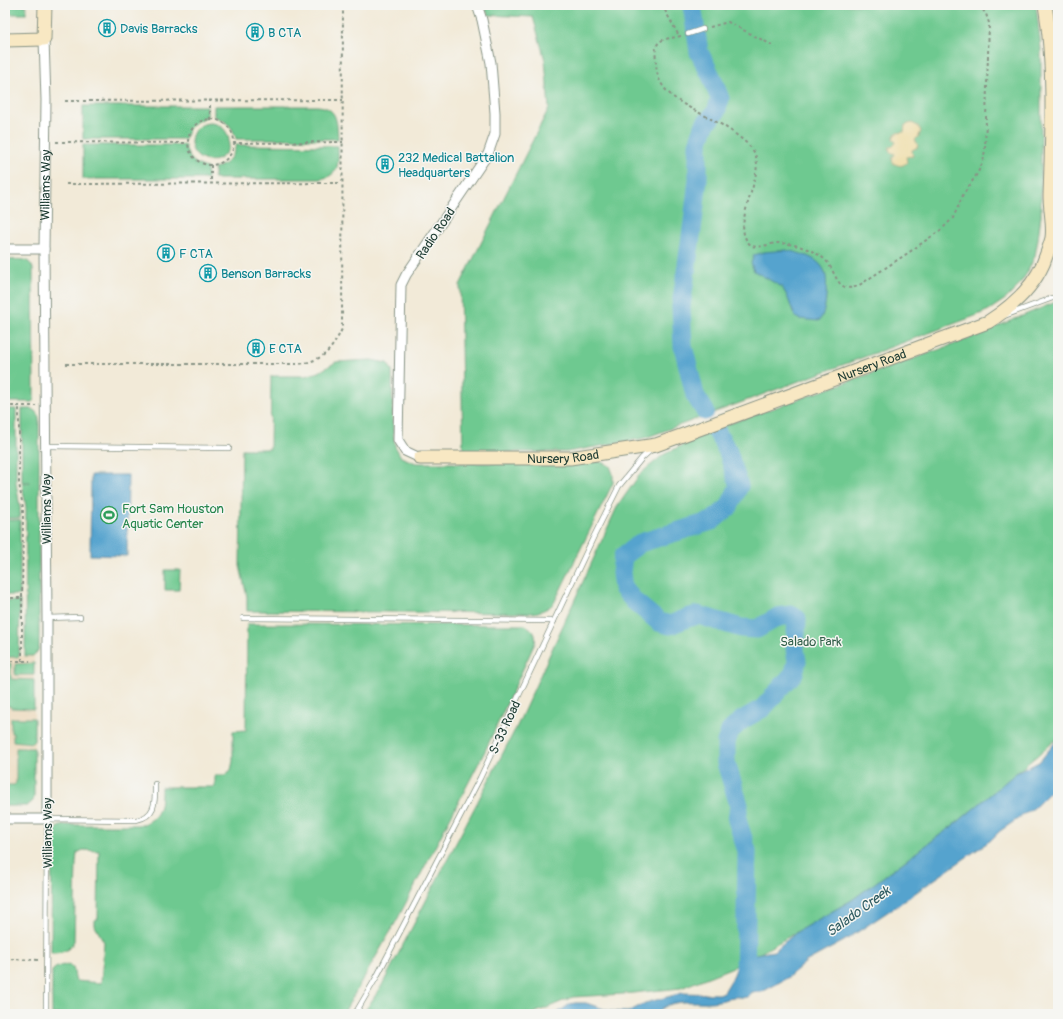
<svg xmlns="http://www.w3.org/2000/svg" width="1063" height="1019" viewBox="0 0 1063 1019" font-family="Pangolin,sans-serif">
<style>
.built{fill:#ecd8ba}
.green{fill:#6ec990;stroke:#468362}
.sand{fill:#eeda9e;stroke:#868c69}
.water{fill:#54a3ce;stroke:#3a7081}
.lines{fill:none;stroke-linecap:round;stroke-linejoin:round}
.river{stroke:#54a3ce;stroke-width:19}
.lane-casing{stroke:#889486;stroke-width:6}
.street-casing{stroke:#889486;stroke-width:11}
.secondary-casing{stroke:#889486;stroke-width:15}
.path{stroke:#889486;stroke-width:2;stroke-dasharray:3 3;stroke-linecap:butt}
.lane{stroke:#fff;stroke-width:4.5}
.street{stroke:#fff;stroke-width:9}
.secondary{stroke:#f8e8c3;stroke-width:13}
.labels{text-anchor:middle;stroke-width:3;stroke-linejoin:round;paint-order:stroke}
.culture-label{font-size:13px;fill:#0d838f;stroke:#f6f6f2;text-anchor:start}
.street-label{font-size:13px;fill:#1f3d34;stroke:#f6f6f2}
.leisure-label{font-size:13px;fill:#27864d;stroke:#f6f6f2;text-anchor:start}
.park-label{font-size:13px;fill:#33604b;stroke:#f6f6f2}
.water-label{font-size:14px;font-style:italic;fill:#2f5c62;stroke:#f6f6f2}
</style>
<rect width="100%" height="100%" fill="#f6f6f2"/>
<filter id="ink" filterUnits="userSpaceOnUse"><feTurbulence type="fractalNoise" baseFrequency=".025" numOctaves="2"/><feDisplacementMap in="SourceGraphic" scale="8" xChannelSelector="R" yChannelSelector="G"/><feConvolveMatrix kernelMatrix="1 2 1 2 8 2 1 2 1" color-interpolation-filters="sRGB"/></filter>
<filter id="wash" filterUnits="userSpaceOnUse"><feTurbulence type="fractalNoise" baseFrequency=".012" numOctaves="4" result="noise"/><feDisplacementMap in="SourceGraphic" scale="16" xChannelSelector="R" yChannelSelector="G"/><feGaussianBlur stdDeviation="0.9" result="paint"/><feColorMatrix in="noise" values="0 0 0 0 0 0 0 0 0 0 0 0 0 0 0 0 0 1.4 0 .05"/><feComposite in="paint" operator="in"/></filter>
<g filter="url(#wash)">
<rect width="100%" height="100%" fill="#f2ead8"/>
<path class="built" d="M 5,601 L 20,601 L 19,656 L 34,656 L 34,795 L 33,801 L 27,806 L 5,806 Z"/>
<g class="green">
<rect x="5" y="5" width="21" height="9"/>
<path d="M 484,5 L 1036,5 L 1041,49 L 1041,215 L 1038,239 L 1035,256 L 1027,273 L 1017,288 L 1007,298 L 989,310 L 975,316 L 645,438 L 567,452 L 463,452 L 460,285 L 549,108 L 545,60 L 533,17 L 488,15 Z"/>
<path d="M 83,106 L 207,106 L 207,117 C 196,120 187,127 185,139 L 83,139 Z"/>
<path d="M 214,106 L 317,106 C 338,107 337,123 338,139 L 236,139 C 234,128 225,119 214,117 Z"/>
<circle cx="210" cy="142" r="19"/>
<path d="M 83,145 L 185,145 C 187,158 195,165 207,168 L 207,179 L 83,179 Z"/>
<path d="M 236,145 L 338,146 C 338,163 341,175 320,179 L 214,179 L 214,168 C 226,166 233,157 236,145 Z"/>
<path d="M 5,260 C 15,260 30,256 33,269 L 34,400 L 32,402 L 5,402 Z"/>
<path d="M 1058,301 L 1058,738 L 959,821 L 852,900 L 743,963 L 681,988 L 623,994 L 573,997 L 532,1014 L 363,1014 L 381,987 L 517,726 L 617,507 L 640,474 L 663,455 L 717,428 L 955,344 Z"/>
<path d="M 371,360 L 387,363 L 392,370 L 393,429 L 395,446 L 401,457 L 416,463 L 577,463 C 591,461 597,459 610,466 L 613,474 L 613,483 L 554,603 C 548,609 542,611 534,613 L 247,611 L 247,597 L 240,566 L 242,449 L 270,449 L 271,376 L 305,376 L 319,372 L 336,362 Z"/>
<path d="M 5,409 L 16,409 L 16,483 L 20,508 L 20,518 L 5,518 Z"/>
<path d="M 22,409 L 32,409 L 36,412 L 39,417 L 39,648 L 37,652 L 33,656 L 25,656 L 26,508 L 22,483 L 30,483 L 30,482 L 22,482 Z"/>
<rect x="5" y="520" width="15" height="75"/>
<path d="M 165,570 L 180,570 L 179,590 L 165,590 Z"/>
<path d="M 5,601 L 20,601 L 19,657 L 5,657 Z"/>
<path d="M 247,624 L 525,625 C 533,629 537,634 535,643 L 485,751 L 397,920 L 343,1014 L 52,1014 L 52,971 C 56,966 68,962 73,968 C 75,972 74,977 76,981 L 101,983 L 104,942 L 95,926 L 95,919 L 98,919 L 99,851 L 83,850 L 77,853 L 76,863 L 74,941 C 69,951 63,953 51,953 L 52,836 C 54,828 58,826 66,825 L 141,825 C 161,818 161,806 161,787 L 215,787 L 215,775 L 225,775 L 231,770 L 233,761 L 233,731 L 246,730 Z"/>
<path d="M 5,663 L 11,663 L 11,679 L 34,680 L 34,709 L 11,708 L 10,706 L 5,706 Z"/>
<path d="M 34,663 L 34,675 L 15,675 L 15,664 Z"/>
<path d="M 11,718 L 34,718 L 34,741 L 32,743 L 13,741 L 13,733 L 11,733 Z"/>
<path d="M 16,748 L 34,748 L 34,795 L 33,801 L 27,806 L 5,806 L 5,785 L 14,785 L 16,783 Z"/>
</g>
<path class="sand" d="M 912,123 L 918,126 L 921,131 L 919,136 L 915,140 L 917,143 L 918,147 L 912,150 L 913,156 L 906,157 L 907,162 C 903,167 898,166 893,163 L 892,158 L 895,154 L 890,152 L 889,148 L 896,143 L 893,138 L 896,133 L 904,132 L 905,125 Z"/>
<g class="water">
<path d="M 786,250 C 799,253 818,257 824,270 C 828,278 826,290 826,298 C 825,306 824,315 819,321 L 799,319 L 795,317 L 787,296 L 782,287 L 754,271 L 751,263 L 754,255 L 764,252 Z"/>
<path d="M 91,475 L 128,475 L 127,556 L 90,555 Z"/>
<path d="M 1058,739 L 1058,784 L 1035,807 L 1000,831 L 991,840 L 898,905 L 844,941 L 807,961 L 787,978 L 762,992 L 752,992 C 746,1001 742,996 733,997 C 728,998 723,1001 718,1001 C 699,1005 675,996 659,1011 L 662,1014 L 556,1014 L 570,1004 L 575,1003 L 586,1003 L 610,1011 L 628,1012 L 645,1003 L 682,993 L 719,994 L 724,992 L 733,977 L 739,961 L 755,954 L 774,951 L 798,931 L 852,900 L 959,821 L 1016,773 L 1039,762 Z"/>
</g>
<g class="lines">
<g class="river">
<path d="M 692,5 L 699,52 L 712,78 L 720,99 L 716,112 L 705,124 L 698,144 L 698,179 L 693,222 L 681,307 L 683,346 L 695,395 L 705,411"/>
<path d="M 717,432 L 728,452 L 739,486 L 729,507 L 712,521 L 640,543 L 623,556 L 621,573 L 623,588 L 635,602 L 659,622 L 670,625 L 687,618 L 698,615 L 741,628 L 757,629 L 778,617 L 791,615 L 797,619 L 795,649 L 797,661 L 794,673 L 763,708 L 742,720 L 730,731 L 726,742 L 726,763 L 739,805 L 737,820 L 747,851 L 745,984"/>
</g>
</g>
</g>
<g filter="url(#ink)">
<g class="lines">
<g class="lane-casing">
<g id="lane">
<path d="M 688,34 L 703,29"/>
<path d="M 1004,316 L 1058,296"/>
<path d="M 46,446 L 229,448"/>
<path d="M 47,618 L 80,617"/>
<path d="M 243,618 L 554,621"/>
<path d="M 46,1014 L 47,819 L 136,820 C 157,816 155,800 155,784"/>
<path d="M 355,1014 L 376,978 L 480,778 L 593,538 L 619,486 L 642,458 L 652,449"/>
</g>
</g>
<g class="street-casing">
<g id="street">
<path d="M 5,249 L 44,249"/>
<path d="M 420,458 L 405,451 L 398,440 L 401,285 L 406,275 L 488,154 L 495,134 L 495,113 L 491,63 L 482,20 L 477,5"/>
<path id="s1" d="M 5,819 L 47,819 L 47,618 L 44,249 L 46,100 L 44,39"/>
</g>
</g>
<g class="secondary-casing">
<g id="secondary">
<path d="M 5,40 L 44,39 L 45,5"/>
<path id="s2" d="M 420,458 L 570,458 L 656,445 L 988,322 C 1010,308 1032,289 1043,264 C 1046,256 1050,246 1052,238 C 1054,226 1050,209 1050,196 C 1052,134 1055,65 1045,5"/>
</g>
</g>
<g class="path">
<path d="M 662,5 L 679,36"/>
<path d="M 710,27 L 728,22 L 772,45"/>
<path d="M 681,36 C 664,40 653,37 656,60 C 656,67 657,75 660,81 C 669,100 695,110 713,120 C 725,126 744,139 752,149 C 770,171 730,221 748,242 C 749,244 751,245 752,246 C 760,248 769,244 777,243 C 788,243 801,246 812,251 C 817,254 823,257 827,262 C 837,274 837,294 858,286 L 908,253 L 942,229 L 953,218 L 963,195 L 977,174 L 983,162 L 985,150 L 989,23 L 986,14 L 979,5"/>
<path d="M 65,101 L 343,100"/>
<circle cx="211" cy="142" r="23"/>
<path d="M 210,120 L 210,100"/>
<path d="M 56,142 L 187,143"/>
<path d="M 233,143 L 343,142"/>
<path d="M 211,165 L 211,183"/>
<path d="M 66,184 L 342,183"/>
<path d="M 66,364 L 298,364 C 323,361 332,350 342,329 L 343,5"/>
<path d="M 5,406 L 36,406"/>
<path d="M 5,598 L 22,598 L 23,508 L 19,483 L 19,406"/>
<path d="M 5,661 L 30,661"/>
<path d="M 22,661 L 22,598"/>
<path d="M 5,959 L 40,960"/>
</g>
<use href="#lane" class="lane"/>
<use href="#street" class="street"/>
<use href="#secondary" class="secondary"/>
</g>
</g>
<defs>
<g id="building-ring" transform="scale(0.9)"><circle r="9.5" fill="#f6f6f2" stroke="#0f9aa8" stroke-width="1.5"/><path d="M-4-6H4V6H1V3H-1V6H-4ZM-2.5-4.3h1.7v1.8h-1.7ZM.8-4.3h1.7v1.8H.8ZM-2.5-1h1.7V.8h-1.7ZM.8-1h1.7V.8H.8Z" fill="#0f9aa8"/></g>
<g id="stadium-ring" transform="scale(0.9)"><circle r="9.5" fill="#f6f6f2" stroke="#2e9e5b" stroke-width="1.5"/><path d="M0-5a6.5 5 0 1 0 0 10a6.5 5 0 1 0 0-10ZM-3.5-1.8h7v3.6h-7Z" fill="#2e9e5b"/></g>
</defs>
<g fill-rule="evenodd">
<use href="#building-ring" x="107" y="28"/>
<use href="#building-ring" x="255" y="32"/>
<use href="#building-ring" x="385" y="164"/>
<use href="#building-ring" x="166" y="253"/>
<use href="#building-ring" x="208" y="273"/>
<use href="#building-ring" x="256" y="348"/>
<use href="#stadium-ring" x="109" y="515"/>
</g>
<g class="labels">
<g class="culture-label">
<text x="120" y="33">Davis Barracks</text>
<text x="268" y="37">B CTA</text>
<text x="398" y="162">232 Medical Battalion<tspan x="398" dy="15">Headquarters</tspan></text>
<text x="179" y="258">F CTA</text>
<text x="221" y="278">Benson Barracks</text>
<text x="269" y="353">E CTA</text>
</g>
<g class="street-label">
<text dy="5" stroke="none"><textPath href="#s1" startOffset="676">Williams Way</textPath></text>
<text transform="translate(435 233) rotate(-56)" y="5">Radio Road</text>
<text dy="5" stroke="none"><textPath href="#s2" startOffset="467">Nursery Road</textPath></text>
<text dy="5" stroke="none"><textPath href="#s2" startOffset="143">Nursery Road</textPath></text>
<text transform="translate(46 509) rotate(-90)" y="5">Williams Way</text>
<text transform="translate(504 727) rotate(-65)" y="5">S-33 Road</text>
<text transform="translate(47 833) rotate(-90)" y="5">Williams Way</text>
</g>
<g class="leisure-label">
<text x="122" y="513">Fort Sam Houston<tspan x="122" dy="15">Aquatic Center</tspan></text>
</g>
<g class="park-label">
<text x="811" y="646">Salado Park</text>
</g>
<g class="water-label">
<text transform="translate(858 911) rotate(-36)" y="5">Salado Creek</text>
</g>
</g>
<rect width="1063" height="1019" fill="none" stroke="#f6f6f2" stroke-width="20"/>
</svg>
